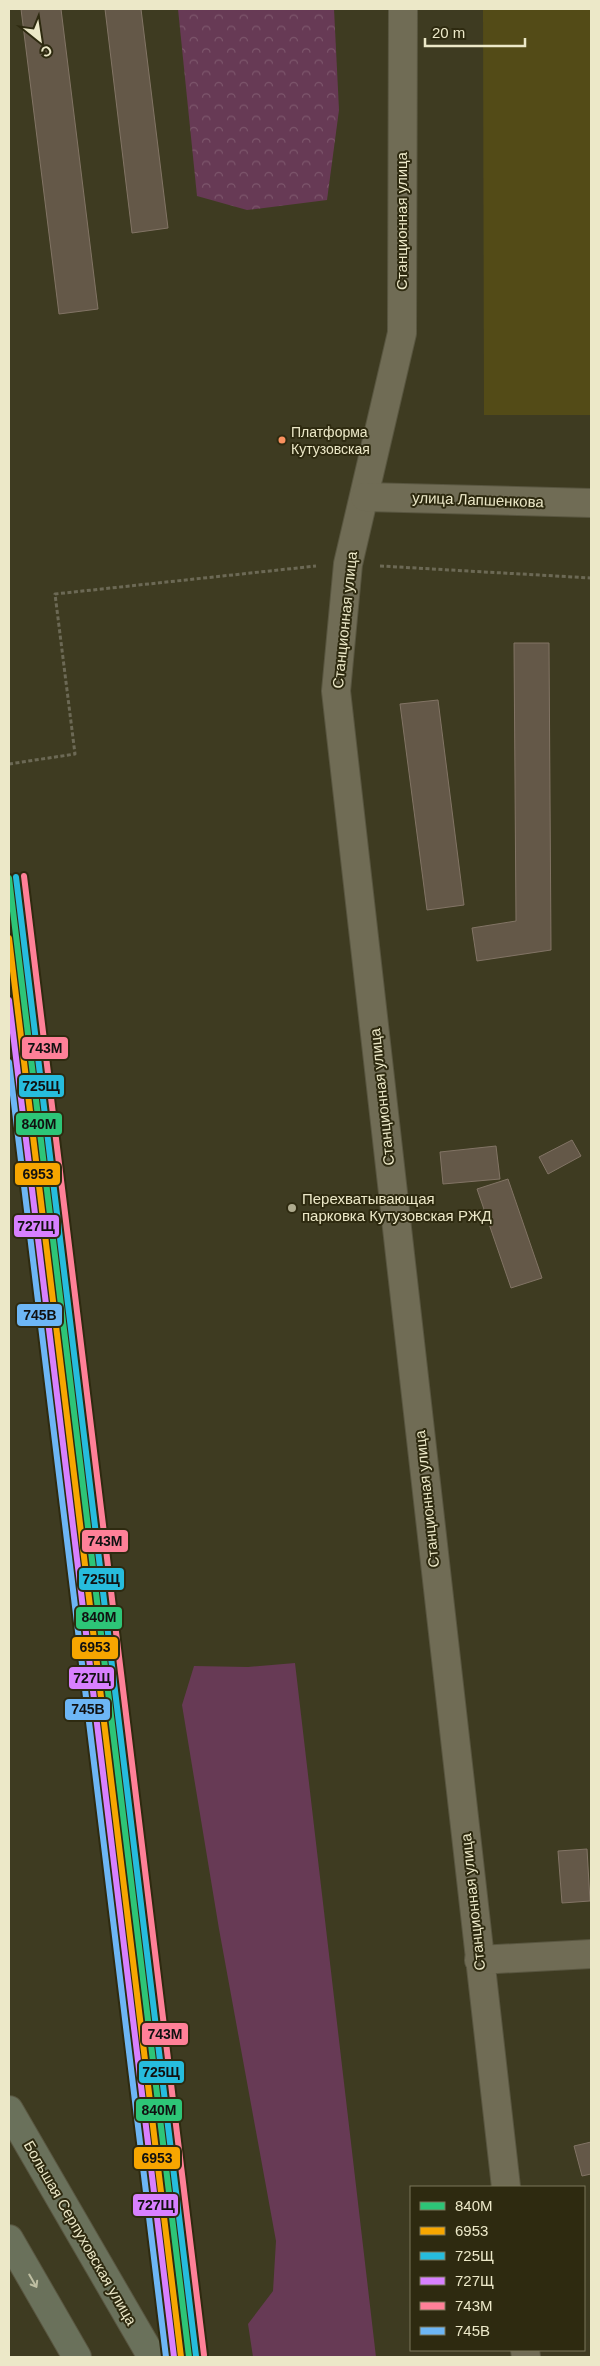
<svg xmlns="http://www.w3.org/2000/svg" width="600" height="2366" viewBox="0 0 600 2366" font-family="Arial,sans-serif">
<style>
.built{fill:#534b17}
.green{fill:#673a55}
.forest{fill:url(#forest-crowns)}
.building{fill:#645848;stroke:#827465}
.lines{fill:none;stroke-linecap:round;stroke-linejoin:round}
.minor-casing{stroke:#595640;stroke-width:30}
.major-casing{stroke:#595640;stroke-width:30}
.path{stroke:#6c6955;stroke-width:3;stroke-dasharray:4 2.5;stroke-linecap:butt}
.minor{stroke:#706c55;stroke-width:28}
.major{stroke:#6a715b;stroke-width:28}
.rail-1-casing{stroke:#2e2a10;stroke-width:10}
.rail-2-casing{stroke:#2e2a10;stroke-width:10}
.rail-3-casing{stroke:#2e2a10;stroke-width:10}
.rail-4-casing{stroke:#2e2a10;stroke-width:10}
.rail-5-casing{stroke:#2e2a10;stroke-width:10}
.rail-6-casing{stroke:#2e2a10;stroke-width:10}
.rail-1{stroke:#2dc577;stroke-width:6}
.rail-2{stroke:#f7a600;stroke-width:6}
.rail-3{stroke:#26bcdd;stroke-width:6}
.rail-4{stroke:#d880ff;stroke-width:6}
.rail-5{stroke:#ff8098;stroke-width:6}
.rail-6{stroke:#6db6f5;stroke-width:6}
.oneway{stroke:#bebea2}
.bus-dot{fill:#fa915f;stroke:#2e2a10;stroke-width:2}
.poi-dot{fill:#afab8e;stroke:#2e2a10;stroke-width:2}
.labels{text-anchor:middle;stroke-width:4;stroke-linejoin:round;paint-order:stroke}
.bus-label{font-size:14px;fill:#ece8c8;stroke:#2e2a10;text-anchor:start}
.street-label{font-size:15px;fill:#ece8c8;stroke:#2e2a10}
.poi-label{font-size:15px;fill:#ece8c8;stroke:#2e2a10;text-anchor:start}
.line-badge{stroke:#2e2a10;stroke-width:2}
.pale-badge-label{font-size:14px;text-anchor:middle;font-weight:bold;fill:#111}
</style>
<defs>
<pattern id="forest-crowns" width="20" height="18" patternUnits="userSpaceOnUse" patternTransform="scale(1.25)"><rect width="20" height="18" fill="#673a55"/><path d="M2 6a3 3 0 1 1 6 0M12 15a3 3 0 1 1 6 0" fill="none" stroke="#7d566c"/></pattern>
</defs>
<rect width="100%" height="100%" fill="#3e3b21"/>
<path class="built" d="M 483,9 L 591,9 L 591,415 L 484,415 Z"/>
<path class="green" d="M 295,1663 L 376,2357 L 253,2357 L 248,2324 L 273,2291 L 276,2241 L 219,1929 L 182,1705 L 194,1666 L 248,1667 Z"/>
<path class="forest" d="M 178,9 L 334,9 L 339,110 L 327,200 L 247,210 L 197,196 Z"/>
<g class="building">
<path d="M 21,9 L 61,9 L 98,309 L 59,314 Z"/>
<path d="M 105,9 L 141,9 L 168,228 L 132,233 Z"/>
<path d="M 514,643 L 549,643 L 551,950 L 477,961 L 472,928 L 516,921 Z"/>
<path d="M 438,700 L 464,905 L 427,910 L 400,704 Z"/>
<path d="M 572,1140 L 581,1156 L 548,1174 L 539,1157 Z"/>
<path d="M 496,1146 L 500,1179 L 443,1184 L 440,1152 Z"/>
<path d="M 508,1179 L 542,1278 L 511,1288 L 477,1189 Z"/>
<path d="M 587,1849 L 590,1901 L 562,1903 L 558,1851 Z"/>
<path d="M 591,2142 L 591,2174 L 582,2176 L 574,2146 Z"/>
</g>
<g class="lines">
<g class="minor-casing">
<g id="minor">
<path d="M 403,9 L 402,333 L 348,564 L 336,691 L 506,2187"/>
<path d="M 365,497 L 591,503"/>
<path d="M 479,1960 L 591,1954"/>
<path d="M 525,2350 L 526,2357"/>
</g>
</g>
<g class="major-casing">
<g id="major">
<path d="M 9,2110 L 152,2357"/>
<path d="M 9,2239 L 77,2357"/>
</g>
</g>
<g class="path">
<path d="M 380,566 L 591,578"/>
<path d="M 9,764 L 75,754 L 55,594 L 316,566"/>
</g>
<use href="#minor" class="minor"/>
<use href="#major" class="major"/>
<g class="rail-1-casing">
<path id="rail-1" d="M 9,878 L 189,2357"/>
</g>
<g class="rail-2-casing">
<path id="rail-2" d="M 9,938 L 181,2357"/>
</g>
<g class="rail-3-casing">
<path id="rail-3" d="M 16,877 L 196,2356"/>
</g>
<g class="rail-4-casing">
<path id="rail-4" d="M 9,1000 L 174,2357"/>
</g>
<g class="rail-5-casing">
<path id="rail-5" d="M 24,876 L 204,2355"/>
</g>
<g class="rail-6-casing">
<path id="rail-6" d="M 9,1062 L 166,2357"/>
</g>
<use href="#rail-1" class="rail-1"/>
<use href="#rail-2" class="rail-2"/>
<use href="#rail-3" class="rail-3"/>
<use href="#rail-4" class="rail-4"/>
<use href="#rail-5" class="rail-5"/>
<use href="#rail-6" class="rail-6"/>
</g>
<defs><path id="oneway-shaft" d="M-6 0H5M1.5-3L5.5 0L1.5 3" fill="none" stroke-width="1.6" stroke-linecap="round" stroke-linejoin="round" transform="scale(1.25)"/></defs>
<use class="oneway" href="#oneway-shaft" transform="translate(33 2281) rotate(60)"/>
<circle class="bus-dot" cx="282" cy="440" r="4.5"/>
<circle class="poi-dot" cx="292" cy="1208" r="5"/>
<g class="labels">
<g class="bus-label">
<text x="291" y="437">Платформа<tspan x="291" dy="17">Кутузовская</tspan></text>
</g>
<g class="street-label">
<text transform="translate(402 221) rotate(-90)" y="5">Станционная улица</text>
<text transform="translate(478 500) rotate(2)" y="5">улица Лапшенкова</text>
<text transform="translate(345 620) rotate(-84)" y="5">Станционная улица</text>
<text transform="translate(382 1097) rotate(-96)" y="5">Станционная улица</text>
<text transform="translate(427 1499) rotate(-96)" y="5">Станционная улица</text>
<text transform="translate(473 1902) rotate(-96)" y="5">Станционная улица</text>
<text transform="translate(80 2233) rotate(60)" y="5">Большая Серпуховская улица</text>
</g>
<g class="poi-label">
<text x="302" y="1204">Перехватывающая<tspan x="302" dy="17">парковка Кутузовская РЖД</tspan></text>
</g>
</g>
<g class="line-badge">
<rect x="21" y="1036" width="48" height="24" rx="5" fill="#ff8098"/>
<rect x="18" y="1074" width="47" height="24" rx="5" fill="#26bcdd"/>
<rect x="15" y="1112" width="48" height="24" rx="5" fill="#2dc577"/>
<rect x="14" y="1162" width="47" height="24" rx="5" fill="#f7a600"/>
<rect x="13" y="1214" width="47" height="24" rx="5" fill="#d880ff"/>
<rect x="16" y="1303" width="47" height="24" rx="5" fill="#6db6f5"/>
<rect x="81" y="1529" width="48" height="24" rx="5" fill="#ff8098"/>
<rect x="78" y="1567" width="47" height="24" rx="5" fill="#26bcdd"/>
<rect x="75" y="1606" width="48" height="24" rx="5" fill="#2dc577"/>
<rect x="71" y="1636" width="48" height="24" rx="5" fill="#f7a600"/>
<rect x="68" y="1666" width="47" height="24" rx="5" fill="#d880ff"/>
<rect x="64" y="1698" width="47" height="23" rx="5" fill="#6db6f5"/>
<rect x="141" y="2022" width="48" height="24" rx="5" fill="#ff8098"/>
<rect x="138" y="2060" width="47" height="24" rx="5" fill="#26bcdd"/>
<rect x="135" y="2098" width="48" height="24" rx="5" fill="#2dc577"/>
<rect x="133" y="2146" width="48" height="24" rx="5" fill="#f7a600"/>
<rect x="132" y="2193" width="47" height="24" rx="5" fill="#d880ff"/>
</g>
<g class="pale-badge-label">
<text x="45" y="1053">743М</text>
<text x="41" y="1091">725Щ</text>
<text x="39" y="1129">840М</text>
<text x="38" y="1179">6953</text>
<text x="36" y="1231">727Щ</text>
<text x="40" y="1320">745В</text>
<text x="105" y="1546">743М</text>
<text x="101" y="1584">725Щ</text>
<text x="99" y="1622">840М</text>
<text x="95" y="1652">6953</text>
<text x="92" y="1683">727Щ</text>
<text x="88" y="1714">745В</text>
<text x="165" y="2039">743М</text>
<text x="161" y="2077">725Щ</text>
<text x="159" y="2115">840М</text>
<text x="157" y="2163">6953</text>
<text x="156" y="2210">727Щ</text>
</g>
<rect width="600" height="2366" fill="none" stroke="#ece8c8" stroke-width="20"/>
<rect x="410" y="2186" width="175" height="165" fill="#2e2a10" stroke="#7a765a"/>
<rect x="420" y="2202" width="25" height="8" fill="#2dc577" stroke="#7a765a"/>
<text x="455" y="2211" font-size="15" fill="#ece8c8">840М</text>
<rect x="420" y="2227" width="25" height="8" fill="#f7a600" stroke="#7a765a"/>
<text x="455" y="2236" font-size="15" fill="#ece8c8">6953</text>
<rect x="420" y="2252" width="25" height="8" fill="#26bcdd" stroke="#7a765a"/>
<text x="455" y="2261" font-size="15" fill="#ece8c8">725Щ</text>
<rect x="420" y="2277" width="25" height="8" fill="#d880ff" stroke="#7a765a"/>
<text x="455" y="2286" font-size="15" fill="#ece8c8">727Щ</text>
<rect x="420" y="2302" width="25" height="8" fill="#ff8098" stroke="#7a765a"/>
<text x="455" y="2311" font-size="15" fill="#ece8c8">743М</text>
<rect x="420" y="2327" width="25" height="8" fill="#6db6f5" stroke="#7a765a"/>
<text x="455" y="2336" font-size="15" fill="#ece8c8">745В</text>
<g transform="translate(40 40) rotate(150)" stroke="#2e2a10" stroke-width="4" paint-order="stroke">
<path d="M0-4L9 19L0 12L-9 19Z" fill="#ece8c8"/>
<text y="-8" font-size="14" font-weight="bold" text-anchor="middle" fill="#ece8c8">С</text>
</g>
<path d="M425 38v8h100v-8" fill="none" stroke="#ece8c8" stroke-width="2.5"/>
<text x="432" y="38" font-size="15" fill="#ece8c8" stroke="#2e2a10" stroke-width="4" paint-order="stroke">20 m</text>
</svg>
